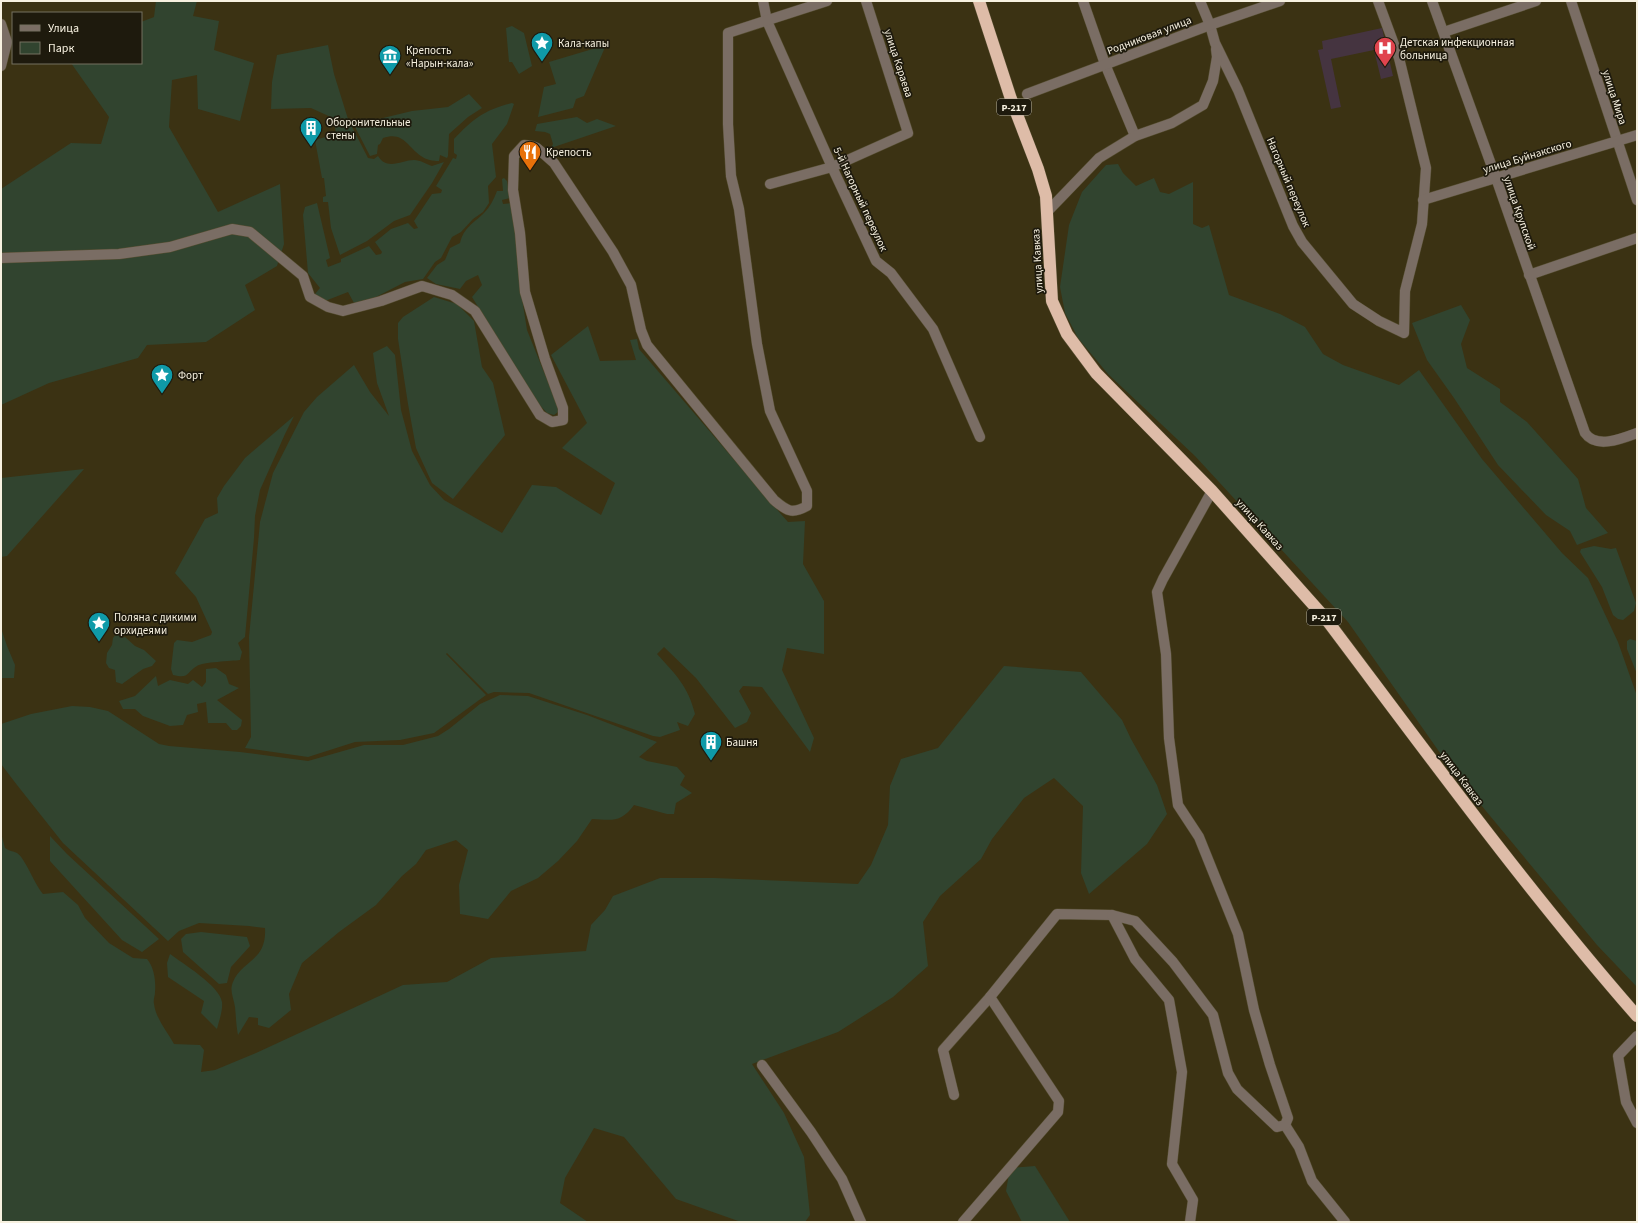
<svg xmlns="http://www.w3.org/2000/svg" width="1638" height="1223" viewBox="0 0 1638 1223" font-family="'Source Sans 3',sans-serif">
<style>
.medical{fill:#453440}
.green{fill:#31442f}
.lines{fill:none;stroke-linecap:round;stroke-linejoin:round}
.minor-casing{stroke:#554d30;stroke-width:11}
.highway-casing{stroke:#554d30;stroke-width:13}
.minor{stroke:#7a6d64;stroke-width:10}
.highway{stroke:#debca8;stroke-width:12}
.labels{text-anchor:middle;stroke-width:3.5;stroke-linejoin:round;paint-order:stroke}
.shield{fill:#1e1a0d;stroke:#b6b0a1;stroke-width:1}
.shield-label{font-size:10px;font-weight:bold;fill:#f7f1e0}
.street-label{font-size:11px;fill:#f7f1e0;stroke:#1e1a0d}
.poi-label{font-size:11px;fill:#f7f1e0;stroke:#1e1a0d;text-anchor:start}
</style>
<rect width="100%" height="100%" fill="#3b3213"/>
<path class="medical" d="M 1382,28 L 1393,76 L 1381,79 L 1374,50 L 1331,59 L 1341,107 L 1331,109 L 1318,50 L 1323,49 L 1322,41 Z"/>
<g class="green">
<path d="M 156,1 L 197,1 L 193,16 L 219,21 L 214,50 L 254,63 L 240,121 L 198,109 L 197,75 L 172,80 L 169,127 L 218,212 L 280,184 L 284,244 L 277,266 L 245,285 L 255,310 L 206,342 L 147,345 L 138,358 L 49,383 L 1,405 L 1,189 L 71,143 L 101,144 L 109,117 L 71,63 L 141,63 L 141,22 L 154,17 Z"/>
<path d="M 512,26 L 524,33 L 532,66 L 519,74 L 512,62 L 509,62 L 506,28 Z"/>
<path d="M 328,45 L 334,74 L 348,119 L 333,118 L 311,108 L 271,109 L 272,82 L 277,55 Z"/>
<path d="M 606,45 L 584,96 L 576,99 L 573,108 L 538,117 L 544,87 L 556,84 L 549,62 Z"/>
<path d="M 469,94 L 482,108 L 468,117 L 449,134 L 448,156 L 447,158 L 440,155 L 439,161 C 433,161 426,160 421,156 C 407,146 403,131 383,138 L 380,144 L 378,145 L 377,154 L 370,156 L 354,125 L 412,111 L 448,107 Z"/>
<path d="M 512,103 L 514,104 L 507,124 L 492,144 L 496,177 L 488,186 L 489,203 L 483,212 L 473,219 L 461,232 L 452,237 L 441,258 L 435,262 L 423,279 L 405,282 L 376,297 L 354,303 L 348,292 L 325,301 L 315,294 L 320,288 L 308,273 L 303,215 L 305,207 L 317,203 L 330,258 L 326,260 L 328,267 L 341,262 L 341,259 L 369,246 L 376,255 L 381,254 L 382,252 L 375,242 L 391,229 L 408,223 L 414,229 L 418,228 L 414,221 L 432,194 L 441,193 L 442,190 L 436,186 L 453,158 L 456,159 L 457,155 L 454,153 L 454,139 C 473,119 484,110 512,103 Z"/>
<path d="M 577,117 L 587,123 L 597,119 L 616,126 L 551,148 L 553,144 L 550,134 L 545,132 L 535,131 L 537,124 Z"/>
<path d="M 351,125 L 368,158 L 374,159 L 378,156 C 387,171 402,160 414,160 C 420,160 426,164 432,166 L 444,162 L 432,183 L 410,215 L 394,221 L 367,241 L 340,255 L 331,228 L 328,202 L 323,202 L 323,197 L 326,196 L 324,178 L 322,178 L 315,140 L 336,134 L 335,127 Z"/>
<path d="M 1118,164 L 1123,173 L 1136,186 L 1154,178 L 1160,192 L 1169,194 L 1193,182 L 1193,224 L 1202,228 L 1209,225 L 1229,295 L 1280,314 L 1305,327 L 1323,354 L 1343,365 L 1399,385 L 1419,370 L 1482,459 L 1562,553 L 1588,578 L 1618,642 L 1637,696 L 1637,987 L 1597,945 L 1452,770 L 1348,622 L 1195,456 L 1108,374 L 1078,338 L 1065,313 L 1060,287 L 1069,225 L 1082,192 L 1106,165 Z"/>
<path d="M 504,178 L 507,181 L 510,198 L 502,200 L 503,204 L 511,203 L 515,221 L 521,292 L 527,330 L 558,407 L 558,412 L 554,415 L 547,413 L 537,402 L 472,297 L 482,285 L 478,275 L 466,281 L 460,289 L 436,284 L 427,278 L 437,265 L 445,260 L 450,248 L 460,243 C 464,227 473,224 484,213 C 490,207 494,199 497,191 L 503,191 L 502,179 Z"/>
<path d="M 434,297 L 457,304 L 474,321 L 482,367 L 493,383 L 505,435 L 453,499 L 432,483 L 416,448 L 408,404 L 398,339 L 398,323 L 403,317 Z"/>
<path d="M 1461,305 L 1470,320 L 1461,344 L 1467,368 L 1500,389 L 1500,402 L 1527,422 L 1578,479 L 1586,508 L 1608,533 L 1577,545 L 1570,531 L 1546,515 L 1498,465 L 1454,398 L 1427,360 L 1412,323 Z"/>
<path d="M 588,326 L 600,361 L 636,360 L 630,340 L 637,339 L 639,349 L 773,505 L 788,522 L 805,521 L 803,564 L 824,601 L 824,654 L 787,648 L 782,670 L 814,738 L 810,752 L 762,687 L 743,686 L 739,691 L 751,713 L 747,722 L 735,728 L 696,678 L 664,647 L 657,654 C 676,675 688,686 695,714 L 688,726 L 677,722 L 680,730 L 660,737 L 653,736 L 529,693 L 494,692 L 488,694 L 447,653 L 446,654 L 486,695 L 434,733 L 400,740 L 355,742 L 308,757 L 245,748 L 251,737 L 249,637 L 260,522 L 273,473 L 304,412 L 317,397 L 354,365 L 370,392 L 389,416 L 377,383 L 373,353 L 387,346 L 395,355 L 401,410 L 412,451 L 430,485 L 444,500 L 502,533 L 532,485 L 556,487 L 601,515 L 615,483 L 562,448 L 587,423 L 551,355 Z"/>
<path d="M 294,416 L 285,434 L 260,490 L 255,516 L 254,538 L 245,637 L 238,643 L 242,652 L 240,660 C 232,661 202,662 197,666 C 185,673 190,679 173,675 L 171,669 L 174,643 L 177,640 L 192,642 L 211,635 L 212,632 L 196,597 L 175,573 L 205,519 L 218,513 L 217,498 L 224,486 L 245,458 Z"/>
<path d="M 84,469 L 7,556 L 1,557 L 1,478 Z"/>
<path d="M 1594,546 L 1611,549 L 1616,548 L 1636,603 L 1634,611 L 1623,620 L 1618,619 L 1613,615 L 1602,587 L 1580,552 L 1581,549 Z"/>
<path d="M 1,628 L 7,646 L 15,665 L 14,678 L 1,678 Z"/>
<path d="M 117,633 L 122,638 L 125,637 L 135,646 L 144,650 L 156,661 L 152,666 L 143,669 L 122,684 L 116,682 L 115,670 L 109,668 L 106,663 L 107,653 L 112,645 L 113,638 Z"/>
<path d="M 1630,639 L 1637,641 L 1637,674 L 1627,649 L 1627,641 Z"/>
<path d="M 1004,666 L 1081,672 L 1122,720 L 1131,739 L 1157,785 L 1167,814 L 1147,844 L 1089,894 L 1081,873 L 1083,806 L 1054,778 L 1024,798 L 992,839 L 981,859 L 940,896 L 923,922 L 928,966 L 893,997 L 838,1032 L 752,1064 L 784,1113 L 804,1157 L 810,1215 L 805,1222 L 741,1222 L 676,1199 L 624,1137 L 594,1128 L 565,1178 L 560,1203 L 588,1222 L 1,1222 L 1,833 L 5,848 C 9,851 13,851 17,853 C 25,858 35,885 43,894 L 63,892 L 78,905 L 85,918 L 109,943 L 133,958 L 147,959 C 154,967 156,981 155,992 C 155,996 153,1000 154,1004 C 156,1019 167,1031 174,1044 L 200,1045 L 204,1050 L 201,1072 L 215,1070 L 256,1053 L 403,985 L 447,982 L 491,958 L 586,951 L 591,925 L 605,910 L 613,896 L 660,878 L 714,878 L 858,884 L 871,865 L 888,825 L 890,786 L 901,759 L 938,748 Z"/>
<path d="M 216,668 L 226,675 L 229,684 L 239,688 L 217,700 L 242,720 L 241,726 L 237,730 L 232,730 L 226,723 L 208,723 L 206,702 L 197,704 L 198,712 L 187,715 L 183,725 L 170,726 L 143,716 L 135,709 L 123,709 L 119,701 L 135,696 L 156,676 L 158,686 L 170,680 L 188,684 L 193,680 L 202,687 L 206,682 L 206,669 Z"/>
<path d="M 500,695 L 528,696 L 587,715 L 657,742 L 639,757 L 647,761 L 677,767 L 685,776 L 680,785 L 692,793 L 676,803 L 674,814 L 667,814 L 634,805 C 621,823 612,820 592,819 L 577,841 L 558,861 L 538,878 L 511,891 L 488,919 L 460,914 L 459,885 L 468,850 L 456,840 L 426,850 L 416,864 L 402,876 L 376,905 L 339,932 L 302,963 L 289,994 L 291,1010 L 269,1028 L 258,1025 L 258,1018 L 249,1017 L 238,1035 C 236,1025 236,1016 235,1007 C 234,998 229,991 233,982 C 242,960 267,961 265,928 L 249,926 L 199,923 L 179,931 L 168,941 L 63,843 L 17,785 L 1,764 L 1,724 L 31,714 L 72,706 L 90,707 L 108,711 L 159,744 L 169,746 L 240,752 L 308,761 L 364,745 L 403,745 L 438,736 L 449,729 L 480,704 Z"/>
<path d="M 50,836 L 67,854 L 159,939 L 142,952 L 122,940 L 50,861 Z"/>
<path d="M 201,932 L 247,937 L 250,946 L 231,967 L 227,983 L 219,984 L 183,952 L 181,939 L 186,934 Z"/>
<path d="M 170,954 C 182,963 220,986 222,1002 C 223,1010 219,1021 217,1029 L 201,1013 L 204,1001 L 168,977 L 167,963 Z"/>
<path d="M 1035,1166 L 1070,1222 L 1022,1222 L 1006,1191 L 1010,1168 Z"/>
</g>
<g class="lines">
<g class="minor-casing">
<g id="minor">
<path d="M 763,1 L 767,21 L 832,167 L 876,261 L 891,273 L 933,329 L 980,437"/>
<path d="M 1083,1 L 1105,64 L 1135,136"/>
<path d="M 1200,1 L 1210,25 L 1215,43 L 1238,90 L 1293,226 L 1302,242 L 1353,304 L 1379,321 L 1404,333 L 1405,291 L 1422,224 L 1426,168 L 1399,58 L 1378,1"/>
<path d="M 1432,1 L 1496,178 L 1585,433 C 1596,449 1621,439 1637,433"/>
<path d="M 1571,1 L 1637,200"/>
<path d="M 1,24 L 7,42 L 1,66"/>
<path d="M 1444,32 L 1536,1"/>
<path d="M 1027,94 L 1210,25 L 1280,1"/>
<path d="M 770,184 L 832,167 L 908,133 L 866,1"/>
<path d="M 1423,200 L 1637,135"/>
<path d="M 1047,212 L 1099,158 L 1135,136 L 1172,123 L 1203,105 L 1213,81 L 1217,57 L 1216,49"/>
<path d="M 1,258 L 119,254 L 170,247 L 232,229 L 250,232 L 303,276 L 310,297 L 328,307 L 343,311 L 381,301 L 422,286 L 452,295 L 475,311 L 540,415 L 552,422 L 563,420 L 563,408 L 545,359 L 525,292 L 520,233 L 513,190 L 514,156 L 524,145 L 532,146 L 537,148 L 554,163 L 613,252 L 631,285 L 641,330 L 647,345 L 774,500 C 786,510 791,515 807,506 L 807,491 L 770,411 L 757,344 L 739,209 L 731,176 L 728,124 L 728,33 L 827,1"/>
<path d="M 1529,275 L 1637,238"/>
<path d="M 1637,1036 L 1618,1056 L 1626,1102 L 1637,1123"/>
<path d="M 762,1065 L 811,1132 L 842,1179 L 861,1222"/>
<path d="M 954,1095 L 943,1050 L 990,997 L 1057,914 L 1112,915"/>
<path d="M 1285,1125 L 1299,1147 L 1312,1181 L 1345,1222"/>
<path d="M 963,1222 L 1058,1112 L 1059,1101 L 990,997"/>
<path d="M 1190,1222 L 1193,1200 L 1172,1164 L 1182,1072 L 1169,1000 L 1135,959 L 1112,915 L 1135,921 L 1173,962 L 1213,1015 L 1228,1073 L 1237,1089 L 1277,1127 L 1285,1125 L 1288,1118 L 1270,1065 L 1254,1010 L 1238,934 L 1199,837 L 1178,805 L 1169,738 L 1166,654 L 1157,592 L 1163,579 L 1212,491"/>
</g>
</g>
<g class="highway-casing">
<path id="highway" d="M 979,1 L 1011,99 L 1038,169 L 1046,196 L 1052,301 L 1067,334 L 1096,373 L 1212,491 L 1326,619 C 1427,753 1526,889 1637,1016"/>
</g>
<use href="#minor" class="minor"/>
<use href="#highway" class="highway"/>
</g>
<defs>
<g id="sight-pin" transform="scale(1.15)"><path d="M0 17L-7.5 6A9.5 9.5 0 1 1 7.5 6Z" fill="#0f9aa8" stroke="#1e1a0d"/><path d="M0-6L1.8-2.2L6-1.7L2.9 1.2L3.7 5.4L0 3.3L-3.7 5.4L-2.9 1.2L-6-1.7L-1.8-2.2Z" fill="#fff"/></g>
<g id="hospital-pin" transform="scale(1.15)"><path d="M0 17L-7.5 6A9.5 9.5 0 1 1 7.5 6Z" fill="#e0444e" stroke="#1e1a0d"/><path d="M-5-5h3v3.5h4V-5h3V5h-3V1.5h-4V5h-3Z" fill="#fff"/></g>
<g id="museum-pin" transform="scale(1.15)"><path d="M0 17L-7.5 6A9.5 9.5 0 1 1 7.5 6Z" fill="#0f9aa8" stroke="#1e1a0d"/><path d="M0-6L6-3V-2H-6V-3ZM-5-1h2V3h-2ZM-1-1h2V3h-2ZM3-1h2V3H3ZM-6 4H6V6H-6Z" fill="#fff"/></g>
<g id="building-pin" transform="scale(1.15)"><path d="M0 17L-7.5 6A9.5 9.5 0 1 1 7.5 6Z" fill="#0f9aa8" stroke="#1e1a0d"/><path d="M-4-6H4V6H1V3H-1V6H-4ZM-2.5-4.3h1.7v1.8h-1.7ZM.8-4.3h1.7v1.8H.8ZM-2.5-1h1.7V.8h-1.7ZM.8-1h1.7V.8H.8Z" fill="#fff"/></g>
<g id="restaurant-pin" transform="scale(1.15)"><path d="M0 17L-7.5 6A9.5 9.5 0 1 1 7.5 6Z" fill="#e8710a" stroke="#1e1a0d"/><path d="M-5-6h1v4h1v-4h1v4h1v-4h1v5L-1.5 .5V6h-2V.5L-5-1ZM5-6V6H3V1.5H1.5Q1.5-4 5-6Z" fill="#fff"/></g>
</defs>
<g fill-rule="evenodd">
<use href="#sight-pin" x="542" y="43"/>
<use href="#hospital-pin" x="1385" y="48"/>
<use href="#museum-pin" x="390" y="56"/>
<use href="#building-pin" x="311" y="128"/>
<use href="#restaurant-pin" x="530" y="152"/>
<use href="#sight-pin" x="162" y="375"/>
<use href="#sight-pin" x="99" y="623"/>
<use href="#building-pin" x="711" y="742"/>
</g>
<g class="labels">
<g class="shield">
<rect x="997" y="99" width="34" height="16" rx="3"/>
<rect x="1307" y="609" width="34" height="16" rx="3"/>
</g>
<g class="shield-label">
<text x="1014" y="111">Р-217</text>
<text x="1324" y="621">Р-217</text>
</g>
<g class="street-label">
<text transform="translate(1149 35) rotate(-21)" y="4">Родниковая улица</text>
<text transform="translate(899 63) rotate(72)" y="4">улица Караева</text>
<text transform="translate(1615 97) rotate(72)" y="4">улица Мира</text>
<text transform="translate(1527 156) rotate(-17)" y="4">улица Буйнакского</text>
<text transform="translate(1289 182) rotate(67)" y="4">Нагорный переулок</text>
<text transform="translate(861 199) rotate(65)" y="4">5-й Нагорный переулок</text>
<text transform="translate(1520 213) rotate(71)" y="4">улица Крупской</text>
<text transform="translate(1037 261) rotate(-93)" y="4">улица Кавказ</text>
<text transform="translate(1260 524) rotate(48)" y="4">улица Кавказ</text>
<text transform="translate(1462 778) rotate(53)" y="4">улица Кавказ</text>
</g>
<g class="poi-label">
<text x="1400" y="46">Детская инфекционная<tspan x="1400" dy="13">больница</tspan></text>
<text x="558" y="47">Кала-капы</text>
<text x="406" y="54">Крепость<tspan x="406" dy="13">«Нарын-кала»</tspan></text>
<text x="326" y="126">Оборонительные<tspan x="326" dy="13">стены</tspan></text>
<text x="546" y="156">Крепость</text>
<text x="178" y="379">Форт</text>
<text x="114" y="621">Поляна с дикими<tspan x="114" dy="13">орхидеями</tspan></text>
<text x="726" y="746">Башня</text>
</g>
</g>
<rect width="1638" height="1223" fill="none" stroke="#f7f1e0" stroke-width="4"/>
<rect x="12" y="12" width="130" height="52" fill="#1e1a0d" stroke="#757061"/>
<rect x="20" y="25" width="20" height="6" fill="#7a6d64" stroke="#757061"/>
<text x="48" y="32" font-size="12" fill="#f7f1e0">Улица</text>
<rect x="20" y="42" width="20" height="12" fill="#31442f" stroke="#757061"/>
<text x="48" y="52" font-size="12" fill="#f7f1e0">Парк</text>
</svg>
